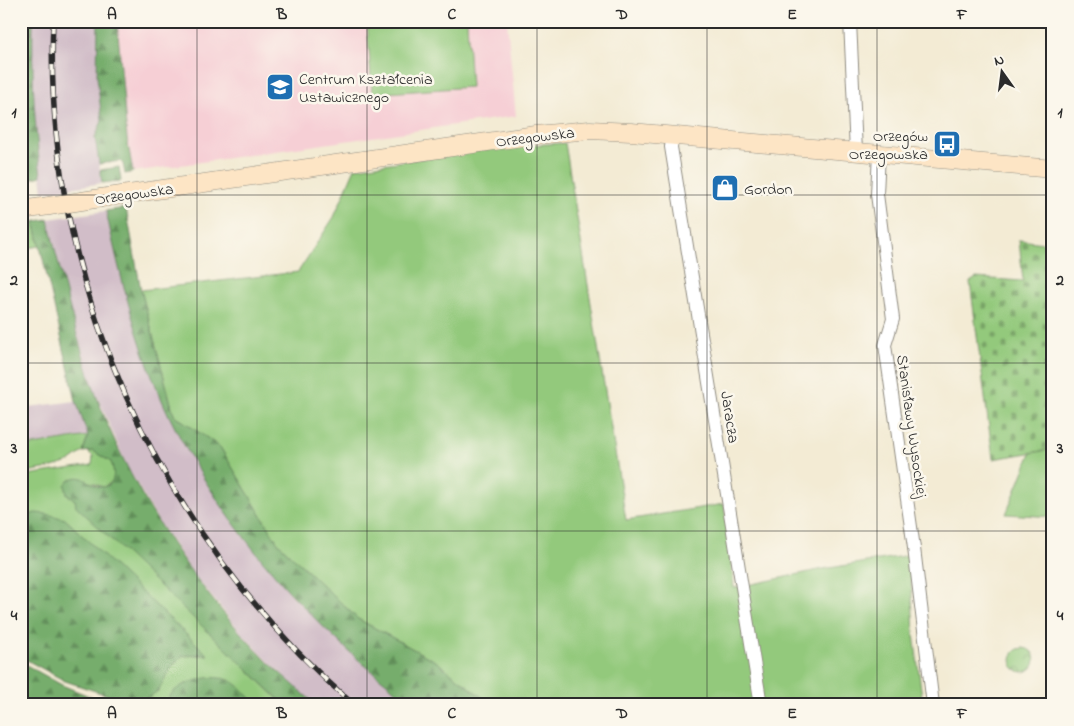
<svg xmlns="http://www.w3.org/2000/svg" width="1074" height="726" viewBox="0 0 1074 726" font-family="'Indie Flower',sans-serif">
<style>
.built{fill:#f6cfd5}
.industrial{fill:#d1bdc8}
.green{fill:#93c97c;stroke:#5f7a54}
.forest{fill:url(#forest-firs);stroke:#506c4c}
.cemetery{fill:url(#cemetery-stones);stroke:#5f7a54}
.park{fill:url(#park-crowns);stroke:#5f7a54}
.lines{fill:none;stroke-linecap:round;stroke-linejoin:round}
.street-casing{stroke:#8f8b80;stroke-width:14}
.secondary-casing{stroke:#8f8b80;stroke-width:19}
.street{stroke:#fff;stroke-width:12}
.secondary{stroke:#fde5c5;stroke-width:18}
.rail-casing{stroke:#2b2b2b;stroke-width:5.5}
.rail{stroke:#fbf7ec;stroke-width:4;stroke-dasharray:11;stroke-linecap:butt}
.secondary-bridge-casing{stroke:#8f8b80;stroke-width:19;stroke-linecap:butt}
.secondary-bridge{stroke:#fde5c5;stroke-width:18}
.grid{fill:none;stroke:#2b2b2b;stroke-width:1;stroke-opacity:0.55}
.labels{text-anchor:middle;stroke-width:5;stroke-linejoin:round;paint-order:stroke}
.poi-label{font-size:16px;fill:#2b2b2b;stroke:#fbf7ec;text-anchor:start}
.street-label{font-size:16px;fill:#2b2b2b;stroke:#fbf7ec}
.neatline{fill:none;stroke:#2b2b2b;stroke-width:2}
.grid-label{font-size:16px;text-anchor:middle;font-weight:bold;fill:#2b2b2b}
</style>
<defs>
<pattern id="forest-firs" width="22" height="20" patternUnits="userSpaceOnUse" patternTransform="scale(1.25)"><rect width="22" height="20" fill="#76ad6c"/><path d="M5 1l3.5 6h-7zM16 11l3.5 6h-7z" fill="#618d59"/></pattern>
<pattern id="cemetery-stones" width="16" height="16" patternUnits="userSpaceOnUse" patternTransform="scale(1.25)"><rect width="16" height="16" fill="#93c97c"/><path d="M2 7V4a2 2 0 0 1 4 0v3zM10 15v-3a2 2 0 0 1 4 0v3z" fill="#78a366"/></pattern>
<pattern id="park-crowns" width="20" height="18" patternUnits="userSpaceOnUse" patternTransform="scale(1.25)"><rect width="20" height="18" fill="#93c97c"/><path d="M2 6a3 3 0 1 1 6 0M12 15a3 3 0 1 1 6 0" fill="none" stroke="#78a366"/></pattern>
</defs>
<rect width="100%" height="100%" fill="#fbf7ec"/>
<filter id="ink" filterUnits="userSpaceOnUse"><feTurbulence type="fractalNoise" baseFrequency=".02" numOctaves="2"/><feDisplacementMap in="SourceGraphic" scale="10" xChannelSelector="R" yChannelSelector="G"/><feConvolveMatrix kernelMatrix="1 2 1 2 8 2 1 2 1" color-interpolation-filters="sRGB"/></filter>
<filter id="wash" filterUnits="userSpaceOnUse"><feTurbulence type="fractalNoise" baseFrequency=".0096" numOctaves="4" result="noise"/><feDisplacementMap in="SourceGraphic" scale="20" xChannelSelector="R" yChannelSelector="G"/><feGaussianBlur stdDeviation="1.12" result="paint"/><feColorMatrix in="noise" values="0 0 0 0 0 0 0 0 0 0 0 0 0 0 0 0 0 1.4 0 .05"/><feComposite in="paint" operator="in"/></filter>
<g filter="url(#wash)">
<rect width="100%" height="100%" fill="#f3ebd4"/>
<path class="built" d="M 117,21 L 507,21 L 516,116 L 133,172 L 127,138 Z"/>
<g class="industrial">
<path d="M 33,21 L 98,21 L 97,77 L 102,121 L 95,137 L 102,183 L 43,192 L 34,116 L 32,86 Z"/>
<path d="M 106,211 L 116,257 L 149,367 L 174,426 L 203,476 L 241,534 L 294,598 L 364,665 L 414,705 L 316,705 L 269,662 L 240,631 L 195,576 L 160,524 L 127,466 L 93,386 L 70,309 L 48,219 Z"/>
<path d="M 76,401 L 88,436 L 21,447 L 21,408 Z"/>
</g>
<g class="green">
<path d="M 367,21 L 467,21 L 471,87 L 372,94 Z"/>
<path d="M 565,143 L 626,520 L 724,504 L 734,588 L 823,569 L 910,555 L 914,634 L 923,705 L 492,705 L 437,662 L 358,619 L 278,543 L 220,447 L 174,415 L 141,290 L 298,272 L 334,217 L 355,168 L 511,146 Z"/>
<path d="M 37,221 L 35,225 L 40,246 L 21,249 L 21,225 Z"/>
<path d="M 88,436 L 84,451 L 69,462 L 49,468 L 21,473 L 21,447 Z"/>
<path d="M 1053,449 L 1053,517 L 1006,514 L 1031,453 Z"/>
<path d="M 93,451 L 111,462 C 116,473 116,482 103,487 L 93,483 L 67,494 L 75,500 L 284,705 L 137,705 L 131,703 C 173,693 157,673 182,656 L 207,655 L 65,519 C 48,516 37,511 21,518 L 21,476 L 92,465 L 93,456 L 88,452 Z"/>
</g>
<g class="forest">
<path d="M 21,21 L 33,21 C 32,76 34,122 41,176 L 26,180 L 27,194 L 21,195 Z"/>
<path d="M 98,21 L 117,21 L 127,138 L 133,172 L 125,174 L 123,164 L 120,161 L 99,164 L 99,163 L 95,137 L 102,121 L 97,77 Z"/>
<path d="M 119,167 L 121,181 L 102,183 L 100,170 Z"/>
<path d="M 126,208 L 141,290 L 174,415 L 220,447 L 278,543 L 358,619 L 437,662 L 492,705 C 479,705 420,707 413,704 C 404,699 396,691 389,685 C 370,670 352,655 335,638 C 270,577 215,506 174,426 C 141,361 121,281 106,211 Z"/>
<path d="M 48,219 C 53,242 59,265 65,289 C 75,329 86,369 101,408 C 137,501 198,591 268,662 C 284,677 300,690 316,705 L 285,705 L 76,506 L 75,500 L 67,494 L 65,485 C 80,467 89,486 101,487 C 116,487 115,472 111,462 L 93,451 L 83,452 L 88,436 L 76,401 L 35,225 L 37,221 Z"/>
<path d="M 35,513 L 47,514 L 65,519 L 208,655 L 203,654 L 182,656 L 173,665 L 158,691 L 149,697 L 131,703 L 65,681 L 21,657 L 21,518 Z"/>
<path d="M 21,662 L 62,685 L 94,698 L 76,705 L 21,705 Z"/>
<path d="M 207,678 C 236,676 238,686 256,705 L 168,705 L 166,702 C 175,685 189,682 207,678 Z"/>
</g>
<path class="cemetery" d="M 1019,240 L 1053,244 L 1053,449 L 993,459 L 970,282 L 976,278 L 1023,281 Z"/>
<circle class="park" cx="1023" cy="660" r="12"/>
</g>
<g filter="url(#ink)">
<g class="lines">
<g class="street-casing">
<g id="street">
<path d="M 850,21 L 856,152"/>
<path d="M 673,135 L 671,147 L 761,705"/>
<path d="M 879,153 L 877,194 L 893,319 L 885,345 L 914,548 L 933,705"/>
</g>
</g>
<g class="secondary-casing">
<g id="secondary">
<path d="M 101,198 L 536,135 L 590,130 L 631,132 L 1053,169"/>
<path d="M 21,210 L 49,206"/>
</g>
</g>
<use href="#street" class="street"/>
<use href="#secondary" class="secondary"/>
<g class="rail-casing">
<path id="rail" d="M 53,21 C 42,279 159,537 354,705"/>
</g>
<use href="#rail" class="rail"/>
<g class="secondary-bridge-casing">
<path id="secondary-bridge" d="M 49,206 L 101,198"/>
</g>
<use href="#secondary-bridge" class="secondary-bridge"/>
</g>
</g>
<path class="grid" d="M 197,21 L 197,705M 367,21 L 367,705M 537,21 L 537,705M 707,21 L 707,705M 877,21 L 877,705M 21,195 L 1053,195M 21,363 L 1053,363M 21,531 L 1053,531"/>
<defs>
<g id="school-square" transform="scale(1.4375)"><rect x="-9" y="-9" width="18" height="18" rx="4" fill="#1f6fb2" stroke="#fbf7ec"/><path d="M0-5L7-2L0 1L-7-2ZM-4 1L0 2.5L4 1V4Q0 6-4 4Z" fill="#fff"/></g>
<g id="bus-square" transform="scale(1.4375)"><rect x="-9" y="-9" width="18" height="18" rx="4" fill="#1f6fb2" stroke="#fbf7ec"/><path d="M-5-6H5V4H4V6H2V4H-2V6H-4V4H-5ZM-3.5-4V0h7V-4ZM-3.5 1.2v1.5H-2V1.2ZM2 1.2v1.5H3.5V1.2Z" fill="#fff"/></g>
<g id="shop-square" transform="scale(1.4375)"><rect x="-9" y="-9" width="18" height="18" rx="4" fill="#1f6fb2" stroke="#fbf7ec"/><path d="M-5-2.5h2.3a2.7 3.5 0 0 1 5.4 0H5L5.5 6h-11ZM-1.5-2.5h3a1.5 2.3 0 0 0-3 0Z" fill="#fff"/></g>
</defs>
<g fill-rule="evenodd">
<use href="#school-square" x="280" y="87"/>
<use href="#bus-square" x="947" y="144"/>
<use href="#shop-square" x="725" y="188"/>
</g>
<g class="labels">
<g class="poi-label">
<text x="299" y="84">Centrum Kształcenia<tspan x="299" dy="18">Ustawicznego</tspan></text>
<text x="928" y="141" text-anchor="end">Orzegów<tspan x="928" dy="18">Orzegowska</tspan></text>
<text x="744" y="194">Gordon</text>
</g>
<g class="street-label">
<text transform="translate(535 136) rotate(-7)" y="6">Orzegowska</text>
<text transform="translate(134 193) rotate(-8)" y="6">Orzegowska</text>
<text transform="translate(731 417) rotate(81)" y="6">Jaracza</text>
<text transform="translate(913 426) rotate(82)" y="6">Stanisławy Wysockiej</text>
</g>
</g>
<rect width="1074" height="726" fill="none" stroke="#fbf7ec" stroke-width="55"/>
<g transform="translate(1002 72) rotate(346)" stroke="#fbf7ec" stroke-width="4" paint-order="stroke">
<path d="M0-4L9 19L0 12L-9 19Z" fill="#2b2b2b"/>
<text y="-8" font-size="14" font-weight="bold" text-anchor="middle" fill="#2b2b2b">N</text>
</g>
<rect x="28" y="28" width="1018" height="670" class="neatline"/>
<g class="grid-label">
<text x="112" y="19">A</text>
<text x="282" y="19">B</text>
<text x="452" y="19">C</text>
<text x="622" y="19">D</text>
<text x="792" y="19">E</text>
<text x="962" y="19">F</text>
<text x="14" y="117">1</text>
<text x="1060" y="117">1</text>
<text x="14" y="285">2</text>
<text x="1060" y="285">2</text>
<text x="14" y="453">3</text>
<text x="1060" y="453">3</text>
<text x="14" y="620">4</text>
<text x="1060" y="620">4</text>
<text x="112" y="718">A</text>
<text x="282" y="718">B</text>
<text x="452" y="718">C</text>
<text x="622" y="718">D</text>
<text x="792" y="718">E</text>
<text x="962" y="718">F</text>
</g>
</svg>
